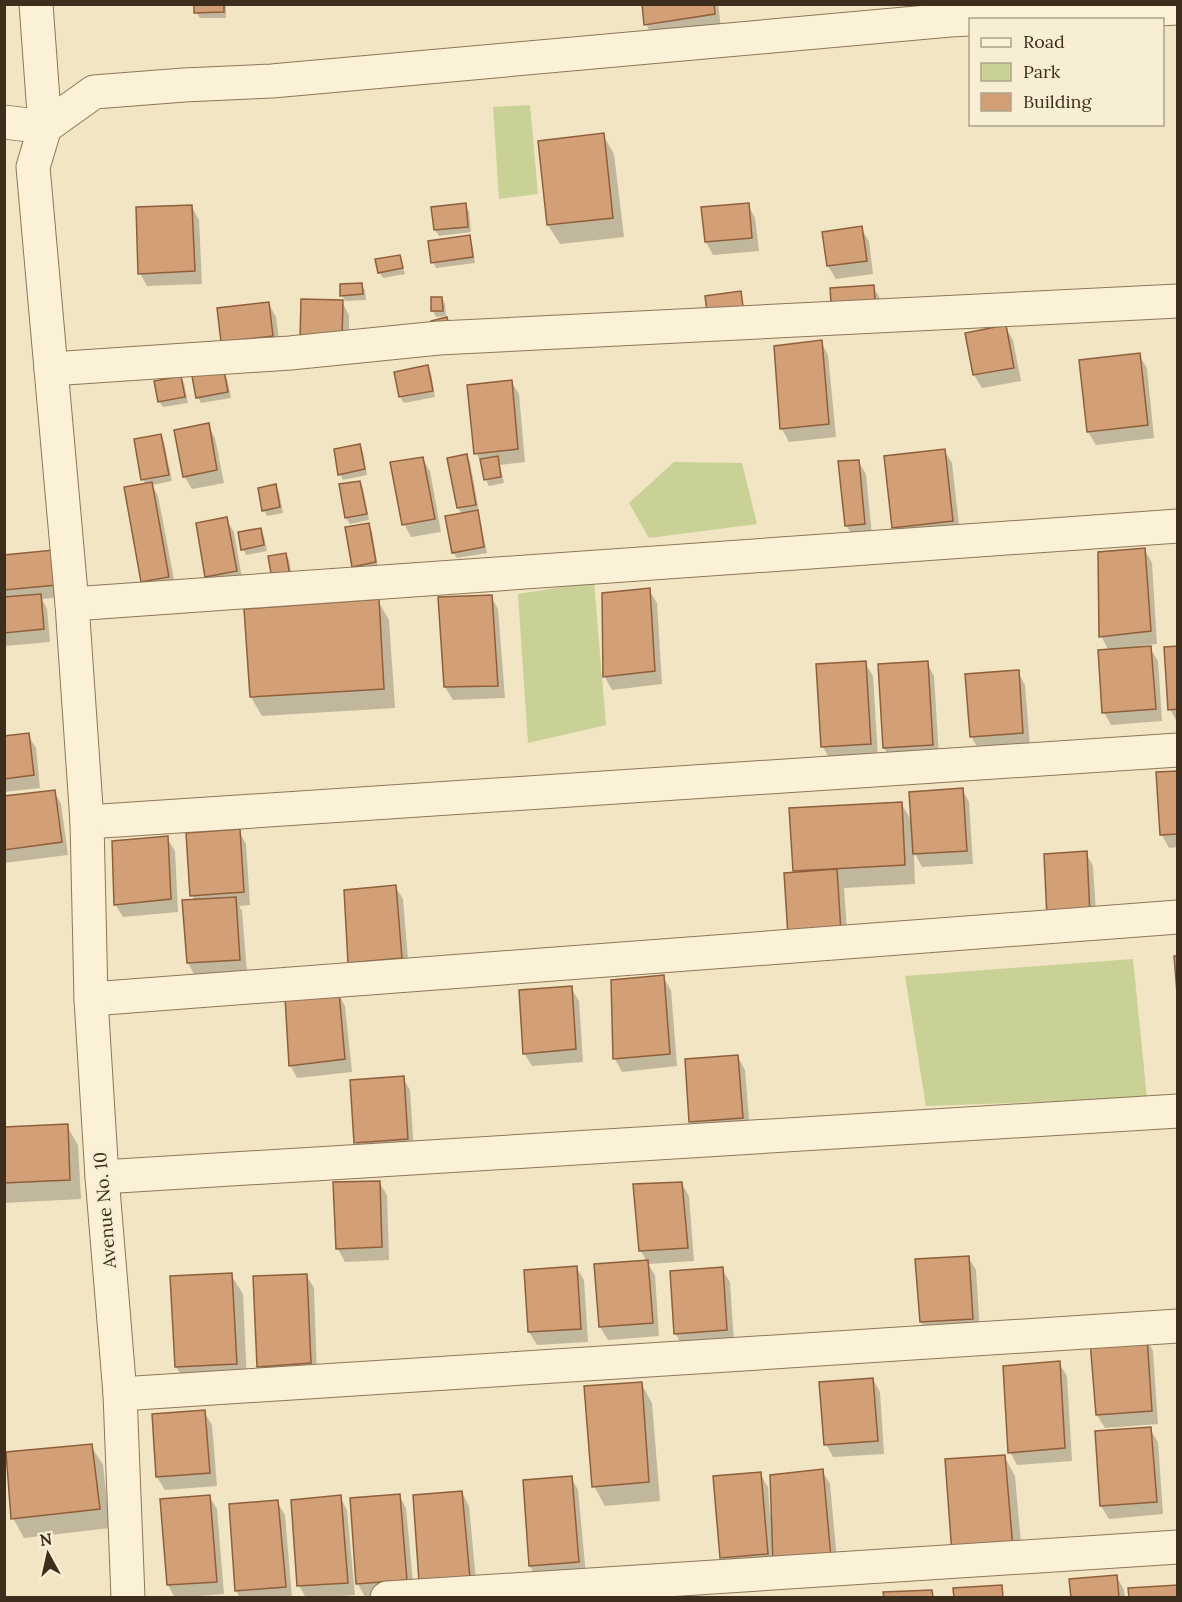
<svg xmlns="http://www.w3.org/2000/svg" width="1182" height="1602" viewBox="0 0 1182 1602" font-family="Lora,serif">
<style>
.park{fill:#c9d196}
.shadow{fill:#0003}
.building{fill:#d39f76;stroke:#8f5f3c;stroke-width:1.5}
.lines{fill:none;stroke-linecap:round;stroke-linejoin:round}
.minor-casing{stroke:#8e7658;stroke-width:35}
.minor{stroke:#fbf1d7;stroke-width:33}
.labels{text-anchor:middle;stroke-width:5;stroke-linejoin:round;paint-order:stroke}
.street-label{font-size:18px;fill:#3c2d1d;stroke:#f8eed4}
</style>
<rect width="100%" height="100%" fill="#f2e5c3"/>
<g class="park">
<path d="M 530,105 L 538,194 L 499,199 L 493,107 Z"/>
<path d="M 674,462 L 742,463 L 757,524 L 649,538 L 629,503 Z"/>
<path d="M 594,582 L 606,725 L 528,743 L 518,594 Z"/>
<path d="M 1133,959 L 1147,1098 L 926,1106 L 905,976 Z"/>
</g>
<g class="shadow">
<path d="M 196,4 L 226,4 L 226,18 L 200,18 L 196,12 Z"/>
<path d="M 643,4 L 718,4 L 721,27 L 653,37 L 646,24 Z"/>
<path d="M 904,4 L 982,4 L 913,21 Z"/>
<path d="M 603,135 L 614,154 L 624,237 L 560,244 L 548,225 Z"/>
<path d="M 465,205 L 469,211 L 471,232 L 439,236 L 435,230 Z"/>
<path d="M 748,205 L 755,218 L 759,251 L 713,255 L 706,242 L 703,209 Z"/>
<path d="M 192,207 L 199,220 L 202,284 L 147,286 L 140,273 Z"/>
<path d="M 861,228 L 869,241 L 873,274 L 836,279 L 828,266 L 823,233 Z"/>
<path d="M 469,237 L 472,243 L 475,263 L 436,268 L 433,262 Z"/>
<path d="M 400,257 L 405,274 L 383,278 L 379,272 Z"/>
<path d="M 361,284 L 365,290 L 366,300 L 345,301 L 342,295 Z"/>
<path d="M 873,287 L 881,300 L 841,332 Z"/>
<path d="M 442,298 L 445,304 L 446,316 L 436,317 L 433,311 Z"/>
<path d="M 303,301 L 344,302 L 342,302 L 349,315 L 349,354 Z"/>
<path d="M 269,304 L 276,317 L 280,349 L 223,341 Z"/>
<path d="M 1005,327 L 1013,340 L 1021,381 L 982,388 L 974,375 L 966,334 Z"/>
<path d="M 821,342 L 828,355 L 836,437 L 789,442 L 782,429 Z"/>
<path d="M 1139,355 L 1147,368 L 1154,438 L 1096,445 L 1088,432 Z"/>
<path d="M 427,367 L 431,373 L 435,397 L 404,403 L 400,397 L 396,373 Z"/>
<path d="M 223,372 L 227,378 L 231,398 L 201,403 L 198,397 Z"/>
<path d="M 180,377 L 184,383 L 188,403 L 163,407 L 159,401 Z"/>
<path d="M 511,381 L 519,394 L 525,462 L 500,465 L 504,483 L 489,486 L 486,480 L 483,466 L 476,453 Z"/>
<path d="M 208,425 L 215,438 L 224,483 L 192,489 L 184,476 Z"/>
<path d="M 161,436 L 164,442 L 172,481 L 152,485 L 158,496 L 176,590 L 150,595 L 143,582 L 125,488 L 146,484 L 143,480 L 136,440 Z"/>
<path d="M 360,446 L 363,452 L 367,475 L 343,480 L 340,474 Z"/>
<path d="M 944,450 L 952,463 L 960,534 L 901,540 L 894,527 Z"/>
<path d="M 466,456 L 470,462 L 479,511 L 477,511 L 480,518 L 487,553 L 457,558 L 453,552 L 462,514 L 458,508 Z"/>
<path d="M 422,458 L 430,471 L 441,532 L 411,537 L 404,524 Z"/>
<path d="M 858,461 L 866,474 L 872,536 L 854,538 L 846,525 Z"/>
<path d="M 360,482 L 363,488 L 369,520 L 350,524 L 346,518 L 340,486 Z"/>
<path d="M 275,486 L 279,492 L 283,513 L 267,516 L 264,510 Z"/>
<path d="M 226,519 L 234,532 L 243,584 L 214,589 L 207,576 Z"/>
<path d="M 368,525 L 372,531 L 378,568 L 357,572 L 354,566 Z"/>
<path d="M 260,530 L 264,536 L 267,551 L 246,555 L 243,549 Z"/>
<path d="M 1145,550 L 1152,563 L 1157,644 L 1139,646 L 1139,649 L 1150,648 L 1158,661 L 1162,721 L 1111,725 L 1104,712 L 1109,651 L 1101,636 Z"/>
<path d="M 53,552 L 64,597 L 42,599 L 47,609 L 50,642 L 4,646 L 4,557 Z"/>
<path d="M 285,554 L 289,560 L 293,582 L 277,584 Z"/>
<path d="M 649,590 L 657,603 L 662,684 L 612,690 L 605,677 Z"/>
<path d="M 491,596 L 498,609 L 505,698 L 453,700 L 445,687 Z"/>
<path d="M 378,601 L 389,620 L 395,708 L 262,716 L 251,697 L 245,610 Z"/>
<path d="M 1178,647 L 1178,722 L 1177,722 L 1170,709 Z"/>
<path d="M 865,663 L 873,676 L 878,757 L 830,760 L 823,747 Z"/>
<path d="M 927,663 L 934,676 L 939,757 L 892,761 L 884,748 Z"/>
<path d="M 1018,672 L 1025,685 L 1030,746 L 978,749 L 971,736 Z"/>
<path d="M 28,735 L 36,748 L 40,788 L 4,792 L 4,738 Z"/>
<path d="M 1178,772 L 1178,847 L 1169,848 L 1162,835 L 1158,774 Z"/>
<path d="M 962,789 L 969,802 L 973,864 L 922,867 L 914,852 L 915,884 L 844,888 L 848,945 L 794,870 L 901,803 L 913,823 Z"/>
<path d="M 54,791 L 61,804 L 68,855 L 4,863 L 4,798 Z"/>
<path d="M 239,831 L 246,844 L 250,905 L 239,906 L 242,911 L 247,972 L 195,976 L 188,963 L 195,901 L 192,895 Z"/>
<path d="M 167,838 L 175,851 L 178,912 L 123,917 L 115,904 Z"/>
<path d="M 1086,853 L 1093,866 L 1097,928 L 1056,930 Z"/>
<path d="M 395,886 L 403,899 L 409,971 L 357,976 L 350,963 Z"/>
<path d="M 663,977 L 671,990 L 677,1066 L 622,1072 L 615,1059 L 613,981 Z"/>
<path d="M 571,988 L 579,1001 L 583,1062 L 532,1066 L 524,1053 Z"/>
<path d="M 338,993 L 345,1006 L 352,1072 L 297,1078 L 290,1065 Z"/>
<path d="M 738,1057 L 745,1070 L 750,1131 L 698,1135 L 691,1122 Z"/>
<path d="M 403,1078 L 410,1090 L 414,1152 L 363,1155 L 356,1142 Z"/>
<path d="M 67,1126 L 78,1145 L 81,1199 L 4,1203 L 4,1128 Z"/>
<path d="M 379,1182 L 387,1195 L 389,1260 L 345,1262 L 338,1249 L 335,1184 Z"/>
<path d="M 681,1183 L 689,1196 L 694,1261 L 648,1264 L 655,1275 L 659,1336 L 608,1340 L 600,1327 L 647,1262 L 641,1251 Z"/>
<path d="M 968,1257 L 976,1270 L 980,1332 L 929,1335 L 921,1322 L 917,1261 Z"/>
<path d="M 576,1267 L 584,1280 L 588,1342 L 537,1345 L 529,1332 L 525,1271 Z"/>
<path d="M 722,1269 L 730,1282 L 734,1343 L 683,1346 L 675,1333 Z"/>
<path d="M 231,1275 L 243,1294 L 247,1383 L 188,1386 L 176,1367 Z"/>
<path d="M 306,1275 L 314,1288 L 317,1376 L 266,1379 L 258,1366 Z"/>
<path d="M 1146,1338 L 1153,1351 L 1158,1424 L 1105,1428 L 1097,1415 L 1092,1342 Z"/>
<path d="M 1059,1363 L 1067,1376 L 1072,1461 L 1017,1465 L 1010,1452 Z"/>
<path d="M 873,1379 L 880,1392 L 884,1454 L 833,1457 L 826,1444 Z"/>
<path d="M 641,1383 L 652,1403 L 660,1501 L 605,1506 L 594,1486 Z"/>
<path d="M 204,1412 L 212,1425 L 217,1486 L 165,1490 L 157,1477 Z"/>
<path d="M 1150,1429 L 1158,1442 L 1163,1514 L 1109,1519 L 1101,1506 Z"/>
<path d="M 91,1446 L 103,1465 L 110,1528 L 24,1538 L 13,1518 Z"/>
<path d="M 1004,1456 L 1015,1476 L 1023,1567 L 964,1572 Z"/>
<path d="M 822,1471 L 830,1484 L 838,1571 L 729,1570 L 722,1557 L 760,1474 L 768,1487 L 770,1514 L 773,1514 Z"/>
<path d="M 571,1477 L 578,1490 L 586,1575 L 537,1579 L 530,1566 Z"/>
<path d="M 462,1492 L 469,1506 L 477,1591 L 428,1594 Z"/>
<path d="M 399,1495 L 406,1508 L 414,1593 L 365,1597 L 358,1584 Z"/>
<path d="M 209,1496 L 217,1509 L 224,1594 L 175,1598 L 168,1585 L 162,1500 Z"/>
<path d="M 340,1497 L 347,1510 L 355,1595 L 306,1598 L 299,1585 Z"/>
<path d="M 277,1502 L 285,1515 L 292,1598 L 240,1598 L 236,1590 Z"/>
<path d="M 1117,1577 L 1124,1590 L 1125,1598 L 1072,1598 Z"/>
</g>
<g class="building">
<path d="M 194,4 L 224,4 L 224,12 L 194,13 Z"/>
<path d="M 642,4 L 714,4 L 715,14 L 644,25 Z"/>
<path d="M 604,133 L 613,218 L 547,225 L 538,141 Z"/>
<path d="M 466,203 L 468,227 L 434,230 L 431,207 Z"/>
<path d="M 749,203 L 752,238 L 705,242 L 701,207 Z"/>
<path d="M 192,205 L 195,271 L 138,274 L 136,207 Z"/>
<path d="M 862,226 L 867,261 L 827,266 L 822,232 Z"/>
<path d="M 470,235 L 473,257 L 431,263 L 428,241 Z"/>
<path d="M 400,255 L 403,268 L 378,273 L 375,259 Z"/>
<path d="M 362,283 L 363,294 L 340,296 L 340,284 Z"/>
<path d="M 874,285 L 876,316 L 832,319 L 830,288 Z"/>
<path d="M 741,291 L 745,322 L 709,327 L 705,296 Z"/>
<path d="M 431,297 L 442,297 L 443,311 L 431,311 Z"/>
<path d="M 301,299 L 343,300 L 342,341 L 300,340 Z"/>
<path d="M 269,302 L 273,336 L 221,342 L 217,308 Z"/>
<path d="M 447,317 L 449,326 L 434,330 L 431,321 Z"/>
<path d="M 1006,325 L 1014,368 L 973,375 L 965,333 Z"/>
<path d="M 822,340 L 829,424 L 780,429 L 774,346 Z"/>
<path d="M 1140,353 L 1148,425 L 1087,432 L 1079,360 Z"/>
<path d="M 428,365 L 433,391 L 399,397 L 394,372 Z"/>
<path d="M 224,371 L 228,392 L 196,398 L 192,376 Z"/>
<path d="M 181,376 L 185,397 L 158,402 L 154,381 Z"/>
<path d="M 512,380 L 518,449 L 474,454 L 467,385 Z"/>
<path d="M 209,423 L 217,470 L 183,477 L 174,430 Z"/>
<path d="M 161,434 L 169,475 L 141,480 L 134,439 Z"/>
<path d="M 360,444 L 365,469 L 338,475 L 334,449 Z"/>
<path d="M 945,449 L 953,521 L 892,528 L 884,456 Z"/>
<path d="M 467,454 L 476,505 L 457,508 L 447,458 Z"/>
<path d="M 498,456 L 501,477 L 484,480 L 480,459 Z"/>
<path d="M 423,457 L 435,519 L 402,525 L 390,462 Z"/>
<path d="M 859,460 L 865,524 L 845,526 L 838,461 Z"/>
<path d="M 360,481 L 367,514 L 345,518 L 339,484 Z"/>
<path d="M 152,482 L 169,577 L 141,582 L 124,487 Z"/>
<path d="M 276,484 L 280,507 L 262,511 L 258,488 Z"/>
<path d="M 478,510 L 484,547 L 452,553 L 445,516 Z"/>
<path d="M 227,517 L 237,571 L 205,577 L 196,523 Z"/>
<path d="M 369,523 L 376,562 L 352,567 L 345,527 Z"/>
<path d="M 261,528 L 264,545 L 241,550 L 238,532 Z"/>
<path d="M 1145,548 L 1151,631 L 1099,637 L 1098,552 Z"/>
<path d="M 54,550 L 57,585 L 4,590 L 4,555 Z"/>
<path d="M 286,553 L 290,576 L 272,579 L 268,556 Z"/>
<path d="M 650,588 L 655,671 L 603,677 L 602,593 Z"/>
<path d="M 41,594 L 44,629 L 4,633 L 4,597 Z"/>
<path d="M 492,595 L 498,686 L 444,687 L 438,597 Z"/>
<path d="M 379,599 L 384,689 L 250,697 L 244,609 Z"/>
<path d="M 1151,646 L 1156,709 L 1102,713 L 1098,650 Z"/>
<path d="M 1178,646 L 1178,709 L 1168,710 L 1164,647 Z"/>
<path d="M 866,661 L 871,744 L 821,747 L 816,664 Z"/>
<path d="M 928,661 L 933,745 L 883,748 L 878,664 Z"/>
<path d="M 1019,670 L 1023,733 L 970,737 L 965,674 Z"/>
<path d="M 29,733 L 34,775 L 4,779 L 4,736 Z"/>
<path d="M 1178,771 L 1178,834 L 1160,835 L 1156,772 Z"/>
<path d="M 963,788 L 967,851 L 913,854 L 909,792 Z"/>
<path d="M 55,790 L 62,842 L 4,850 L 4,796 Z"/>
<path d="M 902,802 L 905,865 L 793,871 L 789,808 Z"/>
<path d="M 240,829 L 244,892 L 190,896 L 186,833 Z"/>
<path d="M 168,836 L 171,899 L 114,905 L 112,841 Z"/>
<path d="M 1087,851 L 1090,916 L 1047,918 L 1044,854 Z"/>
<path d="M 837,869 L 841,932 L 788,936 L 784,873 Z"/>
<path d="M 396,885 L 402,958 L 348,963 L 344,890 Z"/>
<path d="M 236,897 L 240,960 L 187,963 L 182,900 Z"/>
<path d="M 1174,956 L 1178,956 L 1178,1006 Z"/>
<path d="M 664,975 L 670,1054 L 613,1059 L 611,980 Z"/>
<path d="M 572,986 L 576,1049 L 523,1054 L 519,990 Z"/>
<path d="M 339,992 L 345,1059 L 289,1066 L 285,997 Z"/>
<path d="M 738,1055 L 743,1118 L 689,1122 L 685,1059 Z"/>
<path d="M 404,1076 L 408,1139 L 354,1143 L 350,1080 Z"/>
<path d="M 68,1124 L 70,1180 L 4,1183 L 4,1127 Z"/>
<path d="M 380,1181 L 382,1247 L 336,1249 L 333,1182 Z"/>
<path d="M 682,1182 L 688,1248 L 639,1251 L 633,1184 Z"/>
<path d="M 969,1256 L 973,1319 L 920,1322 L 915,1259 Z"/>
<path d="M 648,1260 L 653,1323 L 599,1327 L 594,1264 Z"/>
<path d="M 577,1266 L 581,1329 L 528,1332 L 524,1270 Z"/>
<path d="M 723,1267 L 727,1330 L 674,1334 L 670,1271 Z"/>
<path d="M 232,1273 L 237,1364 L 175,1367 L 170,1276 Z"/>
<path d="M 307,1274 L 311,1363 L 257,1367 L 253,1276 Z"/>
<path d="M 1147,1337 L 1152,1411 L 1096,1415 L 1090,1341 Z"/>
<path d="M 1060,1361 L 1065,1448 L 1008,1453 L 1003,1366 Z"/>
<path d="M 873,1378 L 878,1441 L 824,1445 L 819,1382 Z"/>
<path d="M 642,1382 L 649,1482 L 592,1487 L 584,1386 Z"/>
<path d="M 205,1410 L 210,1473 L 156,1477 L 152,1414 Z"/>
<path d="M 1151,1427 L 1157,1502 L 1100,1506 L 1095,1431 Z"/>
<path d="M 92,1444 L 100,1509 L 11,1519 L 6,1452 Z"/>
<path d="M 1005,1455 L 1013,1548 L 952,1554 L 945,1459 Z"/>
<path d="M 823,1469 L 831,1558 L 773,1562 L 770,1475 Z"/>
<path d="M 761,1472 L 768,1554 L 720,1558 L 713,1476 Z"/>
<path d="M 572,1476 L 579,1562 L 529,1566 L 523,1480 Z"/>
<path d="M 462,1491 L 470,1578 L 419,1582 L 413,1495 Z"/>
<path d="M 400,1494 L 407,1580 L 356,1584 L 350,1498 Z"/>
<path d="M 210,1495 L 217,1582 L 167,1585 L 160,1499 Z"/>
<path d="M 341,1495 L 348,1583 L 297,1586 L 291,1500 Z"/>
<path d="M 278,1500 L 286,1587 L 235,1591 L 229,1504 Z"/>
<path d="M 1117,1575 L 1119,1598 L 1071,1598 L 1069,1579 Z"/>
<path d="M 1002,1585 L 1003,1598 L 954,1598 L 953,1588 Z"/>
<path d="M 1178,1585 L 1178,1598 L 1129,1598 L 1128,1588 Z"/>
<path d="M 932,1590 L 933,1598 L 884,1598 L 883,1592 Z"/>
</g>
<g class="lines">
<g class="minor-casing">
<g id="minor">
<path d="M 4,122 L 45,127 L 36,4"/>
<path d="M 51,369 L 33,167 L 45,127 L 94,92 L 184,85 L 272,81 L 950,20 L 1178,8"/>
<path d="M 72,604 L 1178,526"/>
<path d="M 87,822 L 1178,750"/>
<path d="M 91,999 L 1178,917"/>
<path d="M 102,1177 L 1178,1111"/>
<path d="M 120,1394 L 1178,1326"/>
<path d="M 128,1598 L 120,1394 L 102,1177 L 91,999 L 87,822 L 72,604 L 51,369 L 290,353 L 439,338 L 1178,301"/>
<path d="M 387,1598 L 1178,1547"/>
</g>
</g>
<use href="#minor" class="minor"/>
</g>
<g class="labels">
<g class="street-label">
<text transform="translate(105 1210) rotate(-95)" y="6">Avenue No. 10</text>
</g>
</g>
<rect width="1182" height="1602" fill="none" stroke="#3c2d1d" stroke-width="12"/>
<rect x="969" y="18" width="195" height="108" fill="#f8eed4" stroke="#ada18b" stroke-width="1.5"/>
<rect x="981" y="38" width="30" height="9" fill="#fbf1d7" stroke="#ada18b" stroke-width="1.5"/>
<text x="1023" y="48" font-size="18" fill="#3c2d1d">Road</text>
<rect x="981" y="63" width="30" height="18" fill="#c9d196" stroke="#ada18b" stroke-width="1.5"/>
<text x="1023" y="78" font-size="18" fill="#3c2d1d">Park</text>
<rect x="981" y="93" width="30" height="18" fill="#d39f76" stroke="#ada18b" stroke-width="1.5"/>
<text x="1023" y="108" font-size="18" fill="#3c2d1d">Building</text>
<g transform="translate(48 1554) rotate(352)" stroke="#f8eed4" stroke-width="4.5" paint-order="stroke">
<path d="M0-4.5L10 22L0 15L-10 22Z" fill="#3c2d1d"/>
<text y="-9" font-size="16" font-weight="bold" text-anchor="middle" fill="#3c2d1d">N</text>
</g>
</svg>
